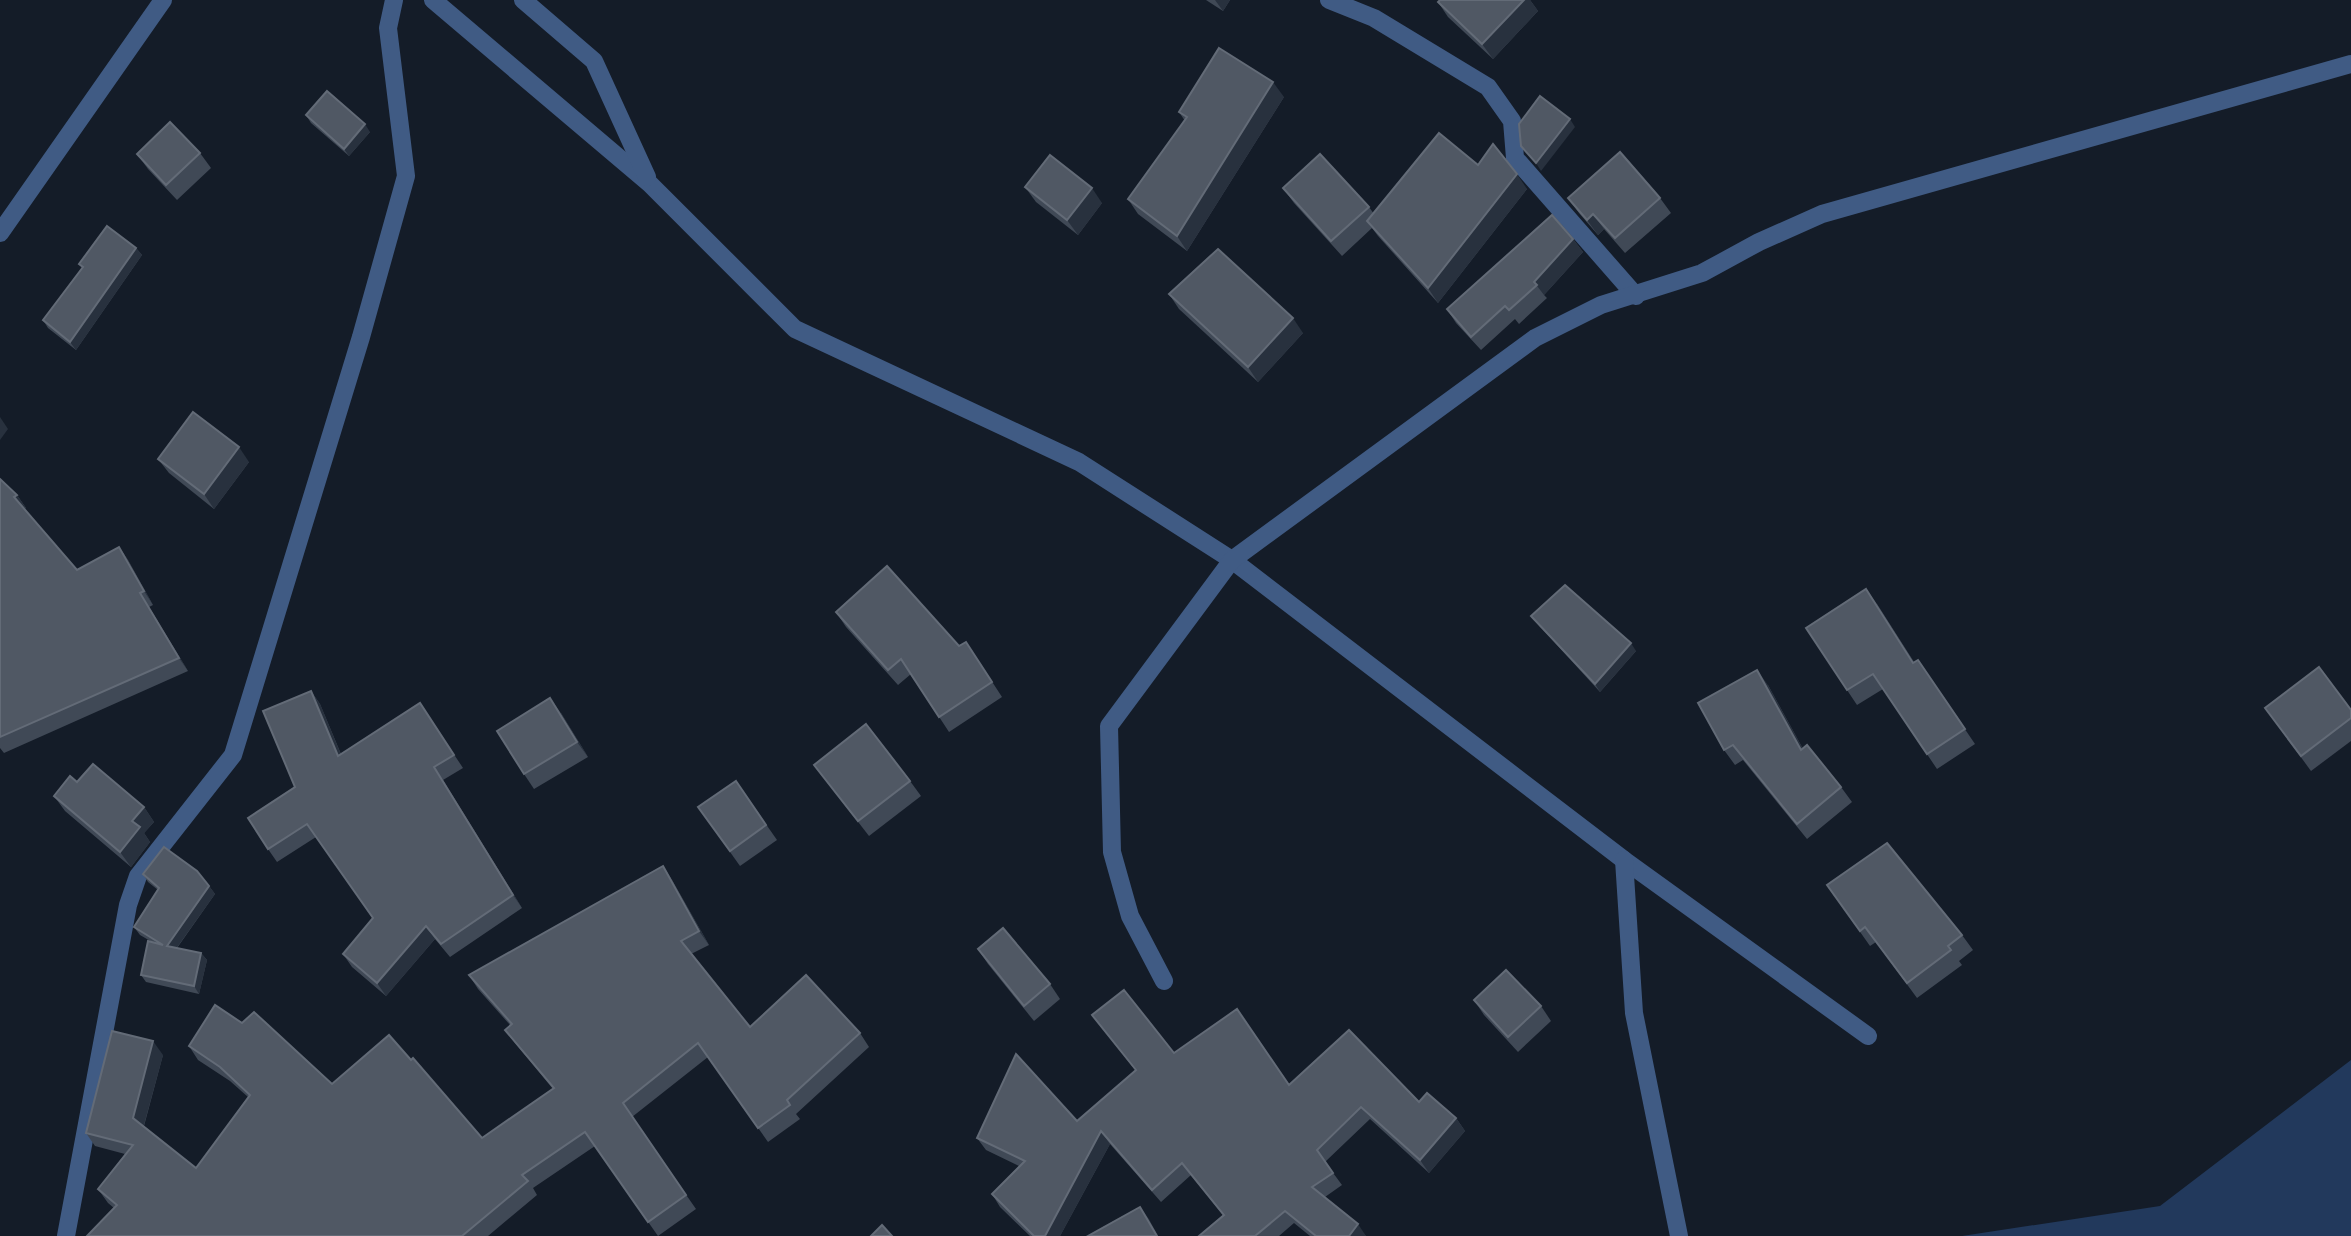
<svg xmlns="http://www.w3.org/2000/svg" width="2351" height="1236" viewBox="0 0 2351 1236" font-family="'Space Grotesk',sans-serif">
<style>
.green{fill:#22395c}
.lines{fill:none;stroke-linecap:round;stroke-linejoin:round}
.minor{stroke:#405b84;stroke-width:18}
.wall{fill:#404956}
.shaded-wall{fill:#28313e}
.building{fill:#505864;stroke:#636b77;stroke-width:2}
</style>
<rect width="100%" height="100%" fill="#141c28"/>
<path class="green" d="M 2351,1060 L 2351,1236 L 1962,1236 L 2160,1206 Z"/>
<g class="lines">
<g class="minor">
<path d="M 433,0 L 650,184 L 795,329 L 1079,462 L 1232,560 L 1624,860 L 1868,1036"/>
<path d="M 523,0 L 594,61 L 647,177"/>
<path d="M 1329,0 L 1374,18 L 1488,87 L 1512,121 L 1515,158 L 1636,296"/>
<path d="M 0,233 L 163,0"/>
<path d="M 1624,860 L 1634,1013 L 1679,1236"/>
<path d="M 1164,981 L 1130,916 L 1112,852 L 1109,726 L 1232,560 L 1535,338 L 1601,305 L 1702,273 L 1759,242 L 1822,214 L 2351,64"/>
<path d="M 66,1236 L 128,905 L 138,876 L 233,755 L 361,337 L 406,176 L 388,28 L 394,0"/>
</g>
</g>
<g class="wall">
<path d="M 1206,0 L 1230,0 L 1223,11 Z"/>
<path d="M 1440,0 L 1530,0 L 1538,11 L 1493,59 L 1448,17 L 1438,2 Z"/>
<path d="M 1284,97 L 1187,251 L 1138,214 L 1128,199 L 1185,121 L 1179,112 Z"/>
<path d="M 306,115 L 370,132 L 349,156 L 311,123 Z"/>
<path d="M 200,153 L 211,168 L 177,200 L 148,169 L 137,154 Z"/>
<path d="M 1478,165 L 1527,189 L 1438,303 L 1378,236 L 1372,228 L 1342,256 L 1294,203 L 1283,188 L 1369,207 L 1374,214 Z"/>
<path d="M 1025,187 L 1102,203 L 1078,235 L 1036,202 Z"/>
<path d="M 1568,198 L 1660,198 L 1671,213 L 1625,253 L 1604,229 L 1598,235 L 1579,213 Z"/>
<path d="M 1573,239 L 1583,252 L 1544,295 L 1547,298 L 1519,324 L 1515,319 L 1481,350 L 1456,323 L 1447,309 Z"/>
<path d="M 136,248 L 142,255 L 76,350 L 48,328 L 43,320 L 82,268 L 79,264 Z"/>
<path d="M 1169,294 L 1303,333 L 1258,382 L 1179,309 Z"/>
<path d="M 158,459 L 249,462 L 214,509 L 169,473 Z"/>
<path d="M 0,479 L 17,495 L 26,508 L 24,509 L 77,570 L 119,547 L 128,560 L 153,605 L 149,607 L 188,671 L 4,753 L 0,748 Z"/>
<path d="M 1877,604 L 1914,662 L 1918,660 L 1975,744 L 1937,769 L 1883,689 L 1857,705 L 1847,690 Z"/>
<path d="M 836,612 L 959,646 L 976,657 L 1002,697 L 949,732 L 911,674 L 898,685 L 846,627 Z"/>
<path d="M 1531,616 L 1636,651 L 1600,692 L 1537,623 Z"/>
<path d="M 1768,685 L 1803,749 L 1841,787 L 1852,802 L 1807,839 L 1743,760 L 1735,765 L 1724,750 Z"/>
<path d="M 311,691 L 320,704 L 341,754 L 420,703 L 463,768 L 443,780 L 522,908 L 450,957 L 435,939 L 386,996 L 352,967 L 343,954 L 373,918 L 316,837 L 277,862 L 268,849 L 295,787 Z"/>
<path d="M 2265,708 L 2351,710 L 2351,741 L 2311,771 Z"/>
<path d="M 561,713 L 588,757 L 534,789 L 524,774 Z"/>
<path d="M 814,765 L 910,781 L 921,796 L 869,836 Z"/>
<path d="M 736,781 L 777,840 L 740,866 L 698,807 Z"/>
<path d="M 77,782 L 144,807 L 154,822 L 144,833 L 150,842 L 131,867 L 65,811 L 54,796 Z"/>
<path d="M 663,866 L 672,880 L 709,945 L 691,954 L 750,1027 L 860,1033 L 869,1047 L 796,1114 L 800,1119 L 768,1142 L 708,1057 L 632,1117 L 696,1209 L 658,1236 L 595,1146 L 533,1188 L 537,1195 L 488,1236 L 87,1236 L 114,1208 L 108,1203 L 98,1189 L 125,1154 L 95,1146 L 86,1133 L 163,1055 L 144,1126 L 196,1168 L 248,1097 L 230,1081 L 198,1060 L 189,1046 L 332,1084 L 411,1060 L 482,1138 L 553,1089 L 515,1043 L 505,1030 L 510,1025 L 478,989 L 469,975 Z"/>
<path d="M 143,874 L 209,886 L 215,894 L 177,948 L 201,953 L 207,960 L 199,994 L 146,982 L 141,975 L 152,942 L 140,935 L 134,927 L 158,890 L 148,882 Z"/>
<path d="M 1827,885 L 1962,935 L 1973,950 L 1959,961 L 1962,965 L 1917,998 L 1876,942 L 1870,946 Z"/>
<path d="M 978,949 L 1050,984 L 1060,999 L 1034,1021 L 988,964 Z"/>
<path d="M 1474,1000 L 1541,1006 L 1551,1021 L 1518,1052 L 1484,1015 Z"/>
<path d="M 1092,1015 L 1174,1053 L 1289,1085 L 1419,1102 L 1456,1118 L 1465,1131 L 1429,1173 L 1370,1119 L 1325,1162 L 1342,1185 L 1325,1197 L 1366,1236 L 1310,1236 L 1294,1223 L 1279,1236 L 1199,1236 L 1223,1215 L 1191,1175 L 1161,1202 L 1110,1144 L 1060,1236 L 1030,1236 L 1000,1207 L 992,1194 L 1019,1166 L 986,1150 L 977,1138 L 1077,1121 L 1136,1071 Z"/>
</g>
<g class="shaded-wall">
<path d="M 1215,0 L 1230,0 L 1223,11 Z"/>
<path d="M 1524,0 L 1530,0 L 1538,11 L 1493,59 L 1482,44 Z"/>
<path d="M 1273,82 L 1284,97 L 1187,251 L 1177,236 Z"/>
<path d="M 1570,119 L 1575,127 L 1541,171 L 1536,163 Z"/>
<path d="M 365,124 L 370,132 L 349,156 L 344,149 Z"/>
<path d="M 1517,174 L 1527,189 L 1438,303 L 1428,288 Z"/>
<path d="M 1092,188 L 1102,203 L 1078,235 L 1067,220 Z"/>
<path d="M 1593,214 L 1604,229 L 1598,235 L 1587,220 Z"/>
<path d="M 1573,239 L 1583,252 L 1544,295 L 1534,282 Z"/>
<path d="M 136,248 L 142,255 L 76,350 L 70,342 Z"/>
<path d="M 1293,318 L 1303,333 L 1258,382 L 1248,367 Z"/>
<path d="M 0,417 L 8,429 L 0,440 Z"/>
<path d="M 239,447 L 249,462 L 214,509 L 204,494 Z"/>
<path d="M 17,495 L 26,508 L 23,510 L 14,497 Z"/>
<path d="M 119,547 L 128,560 L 153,605 L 144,591 Z"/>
<path d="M 1866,589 L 1877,604 L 1924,678 L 1913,663 Z"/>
<path d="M 140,593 L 149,607 L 188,671 L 179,658 Z"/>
<path d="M 1631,643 L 1636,651 L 1600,692 L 1595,684 Z"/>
<path d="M 1757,670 L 1768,685 L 1812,765 L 1801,750 Z"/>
<path d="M 311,691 L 320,704 L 347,769 L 338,756 Z"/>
<path d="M 550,698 L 561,713 L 588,757 L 577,742 Z"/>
<path d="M 434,767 L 443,780 L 522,908 L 513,895 Z"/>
<path d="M 144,807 L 154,822 L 144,833 L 150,842 L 131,867 L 120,852 L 132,821 Z"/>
<path d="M 663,866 L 672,880 L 709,945 L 699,931 Z"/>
<path d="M 209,886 L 215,894 L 173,953 L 167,946 Z"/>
<path d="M 426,926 L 435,939 L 386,996 L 377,983 Z"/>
<path d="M 201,953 L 207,960 L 199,994 L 194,986 Z"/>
<path d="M 153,1041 L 163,1055 L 142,1132 L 133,1118 Z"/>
<path d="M 1456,1118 L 1465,1131 L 1429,1173 L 1420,1160 Z"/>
<path d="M 1101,1131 L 1110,1144 L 1060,1236 L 1045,1236 Z"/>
<path d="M 1140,1207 L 1149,1219 L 1158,1236 L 1157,1236 Z"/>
<path d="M 1358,1224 L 1366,1236 L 1349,1236 Z"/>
</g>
<g class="building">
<path d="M 1440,0 L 1524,0 L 1482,44 L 1438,2 Z"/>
<path d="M 1219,48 L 1273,82 L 1177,236 L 1128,199 L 1187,117 L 1179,112 Z"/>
<path d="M 327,91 L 365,124 L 344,149 L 306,115 Z"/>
<path d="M 1540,96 L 1570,119 L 1536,163 L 1521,146 L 1519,124 Z"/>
<path d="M 170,122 L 200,153 L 166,185 L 137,154 Z"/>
<path d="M 1439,133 L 1478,165 L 1493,144 L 1517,174 L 1428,288 L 1367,221 Z"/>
<path d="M 1620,152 L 1660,198 L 1615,238 L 1593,214 L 1587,220 L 1568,198 Z"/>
<path d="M 1320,154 L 1369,207 L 1331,241 L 1283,188 Z"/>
<path d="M 1050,155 L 1092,188 L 1067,220 L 1025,187 Z"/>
<path d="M 1552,215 L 1573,239 L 1534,282 L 1537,285 L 1509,310 L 1505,306 L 1471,337 L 1447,309 Z"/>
<path d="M 107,226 L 136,248 L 70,342 L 43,320 L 83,267 L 79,264 Z"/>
<path d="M 1218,249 L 1293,318 L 1248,367 L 1169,294 Z"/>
<path d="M 193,412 L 239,447 L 204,494 L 158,459 Z"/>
<path d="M 0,479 L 17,495 L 14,497 L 77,570 L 119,547 L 144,591 L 140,593 L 179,658 L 0,737 Z"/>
<path d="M 887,566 L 959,646 L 966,642 L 992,682 L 939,717 L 901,659 L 888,670 L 836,612 Z"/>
<path d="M 1565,585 L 1631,643 L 1595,684 L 1531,616 Z"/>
<path d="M 1866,589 L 1913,663 L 1918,660 L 1965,729 L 1927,754 L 1873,674 L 1847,690 L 1806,628 Z"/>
<path d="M 2319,667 L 2351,710 L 2351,718 L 2301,756 L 2265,708 Z"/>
<path d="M 1757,670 L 1801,750 L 1807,745 L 1841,787 L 1797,824 L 1733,745 L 1724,750 L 1698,703 Z"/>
<path d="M 311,691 L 338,756 L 420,703 L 454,755 L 434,767 L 513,895 L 441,944 L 426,926 L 377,983 L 343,954 L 373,918 L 307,824 L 268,849 L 248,818 L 295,787 L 263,711 Z"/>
<path d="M 550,698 L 577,742 L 524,774 L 497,731 Z"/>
<path d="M 866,724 L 910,781 L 858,821 L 814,765 Z"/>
<path d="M 93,764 L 144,807 L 132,821 L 140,827 L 120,852 L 54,796 L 70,776 L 77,782 Z"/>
<path d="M 736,781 L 766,825 L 730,851 L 698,807 Z"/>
<path d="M 1887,843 L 1962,935 L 1948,946 L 1951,950 L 1907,983 L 1865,927 L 1860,931 L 1827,885 Z"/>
<path d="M 164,847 L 197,871 L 209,886 L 167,946 L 201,953 L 194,986 L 141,975 L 148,941 L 163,945 L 134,927 L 159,888 L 143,874 Z"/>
<path d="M 663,866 L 699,931 L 681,941 L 750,1027 L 806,975 L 860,1033 L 787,1100 L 790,1105 L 758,1128 L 698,1043 L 623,1103 L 686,1195 L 648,1222 L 585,1132 L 522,1175 L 528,1181 L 462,1236 L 87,1236 L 117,1205 L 98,1189 L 133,1145 L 86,1133 L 112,1031 L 153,1041 L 133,1118 L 196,1168 L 250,1095 L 220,1067 L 189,1046 L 215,1005 L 242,1023 L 254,1012 L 332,1084 L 389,1035 L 411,1060 L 413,1058 L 482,1138 L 554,1088 L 505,1030 L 512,1024 L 469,975 Z"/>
<path d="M 1003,928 L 1050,984 L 1024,1006 L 978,949 Z"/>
<path d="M 1506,970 L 1541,1006 L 1508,1037 L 1474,1000 Z"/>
<path d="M 1124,990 L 1174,1053 L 1237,1009 L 1289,1085 L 1349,1030 L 1419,1102 L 1427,1093 L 1456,1118 L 1420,1160 L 1361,1107 L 1317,1150 L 1333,1173 L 1312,1187 L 1358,1224 L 1349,1236 L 1316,1236 L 1285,1211 L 1255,1236 L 1199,1236 L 1224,1215 L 1182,1163 L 1152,1190 L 1101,1131 L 1045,1236 L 1034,1236 L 992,1194 L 1025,1161 L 977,1138 L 1016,1054 L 1077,1121 L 1136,1070 L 1092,1015 Z"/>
<path d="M 1140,1207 L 1157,1236 L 1088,1236 Z"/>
<path d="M 882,1225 L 892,1236 L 871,1236 Z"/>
</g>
</svg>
